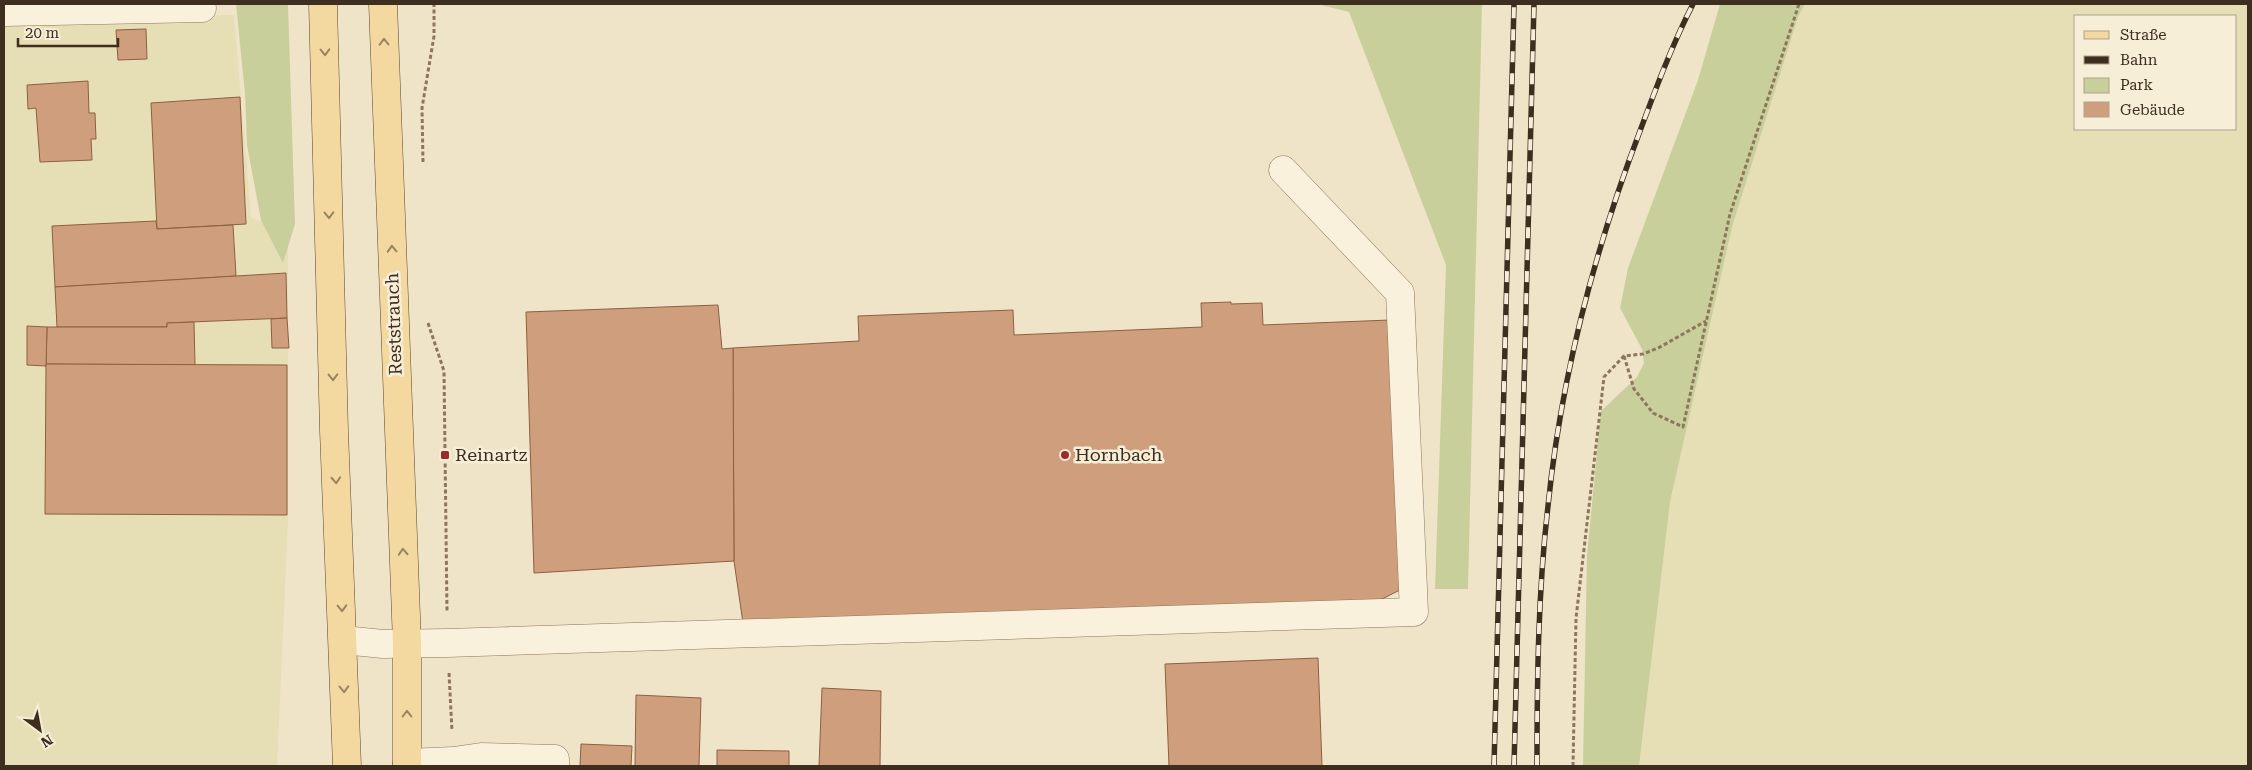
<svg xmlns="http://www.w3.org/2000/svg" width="2252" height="770" viewBox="0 0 2252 770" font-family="'Roboto Serif',serif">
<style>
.farmland{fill:#e6deb5;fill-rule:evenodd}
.green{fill:#c9cf9b}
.building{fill:#cf9f7d;stroke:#8d5f41}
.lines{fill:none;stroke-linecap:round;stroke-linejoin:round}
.minor-casing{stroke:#8d765c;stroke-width:29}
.major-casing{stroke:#5b4430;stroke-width:29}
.path{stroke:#8d765c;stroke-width:3;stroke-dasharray:4 2.5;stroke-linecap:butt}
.minor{stroke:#faf1dc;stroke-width:28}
.major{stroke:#f3d9a0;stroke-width:28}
.rail-casing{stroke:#3d2e20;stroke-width:5.5}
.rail{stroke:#f7eed8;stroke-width:4;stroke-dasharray:11;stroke-linecap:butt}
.oneway{stroke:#988460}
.poi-dot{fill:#9e2a2b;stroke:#f7eed8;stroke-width:2}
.labels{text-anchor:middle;stroke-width:5;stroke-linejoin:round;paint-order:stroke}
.street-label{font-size:18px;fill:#3d2e20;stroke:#f7eed8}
.poi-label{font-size:18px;fill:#3d2e20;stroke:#f7eed8;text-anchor:start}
</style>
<rect width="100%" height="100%" fill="#f0e4c8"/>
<g class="farmland">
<path d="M 1805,4 L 2248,4 L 2248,766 L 1639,766 L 1670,502 L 1732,227 L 1798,17 ZM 2076,16 L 2236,16 L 2236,129 L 2076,129 Z"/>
<path d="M 234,15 L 251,218 L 288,229 L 288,519 L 277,766 L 4,766 L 4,17 Z"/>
</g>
<g class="green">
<path d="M 236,4 L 288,4 L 295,224 L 283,263 L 261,220 L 247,145 L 245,94 Z"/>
<path d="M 1317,4 L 1482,4 L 1468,589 L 1435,589 L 1446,265 L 1349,12 Z"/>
<path d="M 1720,4 L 1805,4 L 1798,17 L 1732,227 L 1670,502 L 1639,766 L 1583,766 L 1587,555 L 1601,411 L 1637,377 L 1644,363 L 1642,349 L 1620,308 L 1628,268 L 1698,80 Z"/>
</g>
<g class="building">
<path d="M 146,29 L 147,59 L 118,60 L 116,30 Z"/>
<path d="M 88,81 L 89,113 L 95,113 L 96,139 L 91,139 L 92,160 L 40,162 L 36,108 L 28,109 L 27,85 Z"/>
<path d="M 240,97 L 246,224 L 157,229 L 151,103 Z"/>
<path d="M 156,221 L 157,229 L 233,225 L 236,276 L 55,287 L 52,226 Z"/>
<path d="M 286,273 L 287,318 L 167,323 L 167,327 L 57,327 L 55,287 Z"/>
<path d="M 1231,302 L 1231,304 L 1262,303 L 1263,325 L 1390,320 L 1402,589 L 1370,605 L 744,630 L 734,561 L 733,348 L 859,341 L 858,316 L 1013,310 L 1014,335 L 1202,327 L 1201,303 Z"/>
<path d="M 718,305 L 722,349 L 733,348 L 734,561 L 534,573 L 526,312 Z"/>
<path d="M 287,318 L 289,348 L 272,348 L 271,319 Z"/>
<path d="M 194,322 L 195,365 L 46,364 L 47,327 L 167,327 L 167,323 Z"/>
<path d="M 27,326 L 47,327 L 46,366 L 27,365 Z"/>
<path d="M 46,364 L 287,365 L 287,515 L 45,514 Z"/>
<path d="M 1318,658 L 1322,766 L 1169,766 L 1165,664 Z"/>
<path d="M 822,688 L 881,691 L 880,766 L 819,766 Z"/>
<path d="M 636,695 L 701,698 L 699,766 L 635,766 Z"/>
<path d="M 581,744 L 632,746 L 631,766 L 580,766 Z"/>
<path d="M 717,750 L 789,751 L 789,766 L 717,766 Z"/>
</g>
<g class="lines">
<g class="minor-casing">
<g id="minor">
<path d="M 4,12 L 202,8"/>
<path d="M 343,640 L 383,644 L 447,643 L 1414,612 L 1400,293 L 1283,170"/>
<path d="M 407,763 L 454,761 L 481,757 L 555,759 L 555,766"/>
</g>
</g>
<g class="major-casing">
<g id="major">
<path d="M 323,4 L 334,431 L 347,766"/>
<path d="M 383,4 L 407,643 L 407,766"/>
</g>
</g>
<g class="path">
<path d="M 423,162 L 422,108 L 434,36 L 434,4"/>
<path d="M 428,323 L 444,371 L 447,611"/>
<path d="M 1624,356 L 1634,389 L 1653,413 L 1683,427 L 1730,214 L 1799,4"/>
<path d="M 449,673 L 452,731"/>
<path d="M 1573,766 L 1576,618 L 1604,377 L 1624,356 L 1643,354 L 1660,347 L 1706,321"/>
</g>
<use href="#minor" class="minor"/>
<use href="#major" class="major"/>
<g class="rail-casing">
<g id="rail">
<path d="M 1494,766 L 1514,4"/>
<path d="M 1514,766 L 1534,4"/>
<path d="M 1537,766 C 1537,680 1538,592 1548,506 C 1561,377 1594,252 1640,131 C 1656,88 1672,45 1693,4"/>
</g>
</g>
<use href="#rail" class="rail"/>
</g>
<defs><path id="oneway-chevron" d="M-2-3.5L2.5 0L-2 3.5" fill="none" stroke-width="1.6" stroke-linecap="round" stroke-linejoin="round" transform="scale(1.25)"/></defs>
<g class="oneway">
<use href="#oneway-chevron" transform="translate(384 42) rotate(-91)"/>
<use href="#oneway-chevron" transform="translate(325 52) rotate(89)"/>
<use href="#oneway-chevron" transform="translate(329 215) rotate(89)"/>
<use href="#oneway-chevron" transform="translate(392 249) rotate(-92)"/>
<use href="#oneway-chevron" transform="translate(333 377) rotate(89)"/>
<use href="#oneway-chevron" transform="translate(336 480) rotate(87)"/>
<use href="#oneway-chevron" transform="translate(403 552) rotate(-93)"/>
<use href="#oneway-chevron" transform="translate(342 608) rotate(88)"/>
<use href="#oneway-chevron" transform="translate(344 689) rotate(88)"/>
<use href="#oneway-chevron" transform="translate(407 714) rotate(-90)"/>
</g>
<g class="poi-dot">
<rect x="440" y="450" width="10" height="10" rx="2.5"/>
<circle cx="1065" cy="455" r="5"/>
</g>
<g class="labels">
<g class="street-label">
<text transform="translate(394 324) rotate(-92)" y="6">Reststrauch</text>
</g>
<g class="poi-label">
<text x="455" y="461">Reinartz</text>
<text x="1075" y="461">Hornbach</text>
</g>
</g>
<rect width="2252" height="770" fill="none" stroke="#3d2e20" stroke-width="10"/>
<rect x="2074" y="15" width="162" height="115" fill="#f7eed8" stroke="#ada18e"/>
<rect x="2084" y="31" width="25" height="8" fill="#f3d9a0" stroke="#ada18e"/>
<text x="2120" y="40" font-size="15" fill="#3d2e20">Straße</text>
<rect x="2084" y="56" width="25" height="8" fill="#3d2e20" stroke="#ada18e"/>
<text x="2120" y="65" font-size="15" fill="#3d2e20">Bahn</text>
<rect x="2084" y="78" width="25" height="15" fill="#c9cf9b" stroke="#ada18e"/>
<text x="2120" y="90" font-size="15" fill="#3d2e20">Park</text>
<rect x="2084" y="102" width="25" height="15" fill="#cf9f7d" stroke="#ada18e"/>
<text x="2120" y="115" font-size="15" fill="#3d2e20">Gebäude</text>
<g transform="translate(40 730) rotate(148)" stroke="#f7eed8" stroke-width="4" paint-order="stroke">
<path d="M0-4L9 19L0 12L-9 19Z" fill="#3d2e20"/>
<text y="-8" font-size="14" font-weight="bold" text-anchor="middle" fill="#3d2e20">N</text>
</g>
<path d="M18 38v8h100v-8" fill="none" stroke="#3d2e20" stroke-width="2.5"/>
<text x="25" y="38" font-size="15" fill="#3d2e20" stroke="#f7eed8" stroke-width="4" paint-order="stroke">20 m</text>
</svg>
